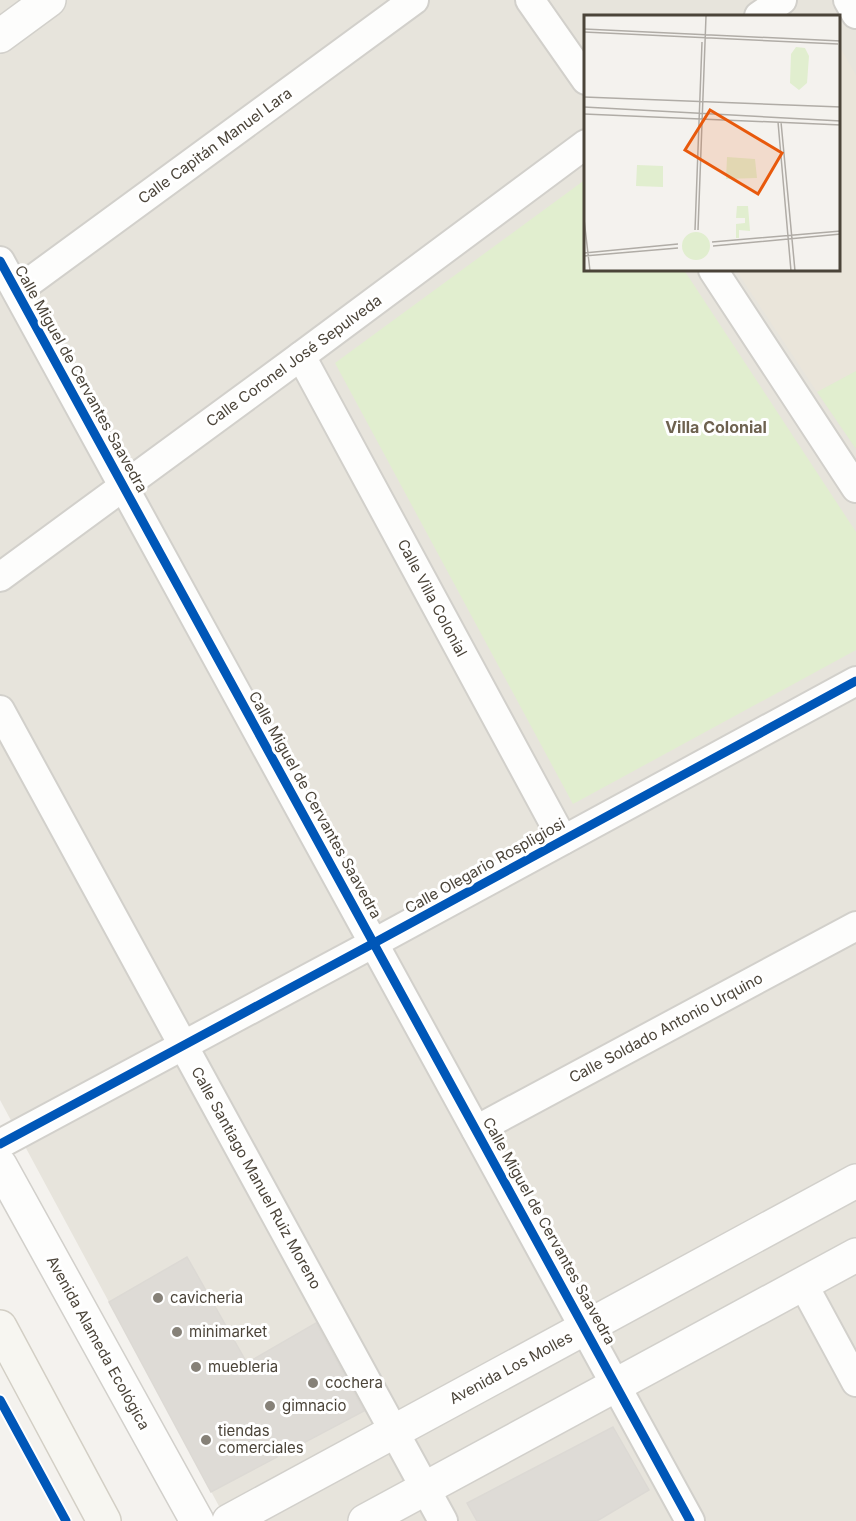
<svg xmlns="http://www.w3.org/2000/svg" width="856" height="1521" viewBox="0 0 856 1521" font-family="Inter,sans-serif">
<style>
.residential{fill:#e7e4dc;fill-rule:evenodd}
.education{fill:#eae5da}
.green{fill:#e1eecf}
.building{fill:#dedbd6;stroke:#dcd9d4;stroke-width:1.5}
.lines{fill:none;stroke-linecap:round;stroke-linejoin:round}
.minor-casing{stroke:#d2d0cb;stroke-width:32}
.tertiary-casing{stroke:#d2d0cb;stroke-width:36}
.secondary-casing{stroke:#d3cfc5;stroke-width:36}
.minor{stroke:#fdfdfc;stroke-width:28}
.tertiary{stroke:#fdfdfc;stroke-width:33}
.secondary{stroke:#f7f6f1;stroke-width:33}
.cycleway-casing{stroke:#fff;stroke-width:13}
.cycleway{stroke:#0057b8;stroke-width:9}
.poi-dot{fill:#868178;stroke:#fff;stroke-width:2}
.labels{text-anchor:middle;stroke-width:6;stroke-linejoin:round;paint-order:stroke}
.street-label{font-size:15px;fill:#4b4439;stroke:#fff}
.poi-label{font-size:15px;fill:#4b4439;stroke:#fff;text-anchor:start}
.neighbourhood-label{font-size:16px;font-weight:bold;fill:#6e6250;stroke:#fff}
.inset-road{fill:none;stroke:#b0aca6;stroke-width:1.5}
.view{fill:#e8590c;fill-opacity:0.15;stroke:#e8590c;stroke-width:3}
.inset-edge{fill:none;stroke:#4b4439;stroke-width:3}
</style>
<rect width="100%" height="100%" fill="#f4f2ee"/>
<path class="residential" d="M 0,0 L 856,0 L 856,1521 L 227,1521 L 0,1100 ZM 586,16 L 840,16 L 840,270 L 586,270 Z"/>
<path class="education" d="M 840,47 L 856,75 L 856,371 L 817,392 L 736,270 L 840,270 Z"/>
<g class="green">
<path d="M 586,179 L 586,270 L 684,270 L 856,532 L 856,650 L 573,804 L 335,363 Z"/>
<path d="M 856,371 L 856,449 L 817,392 Z"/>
</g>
<g class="building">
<path d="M 187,1257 L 247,1363 L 316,1323 L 364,1411 L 211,1492 L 109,1302 Z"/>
<path d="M 613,1427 L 649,1490 L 597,1521 L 477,1521 L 467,1503 Z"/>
</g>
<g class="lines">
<g class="minor-casing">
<g id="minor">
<path d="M 530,0 L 586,80"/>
<path d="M 848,0 L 856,14"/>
<path d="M 759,16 L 782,0"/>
<path d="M 0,261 L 690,1521"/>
<path d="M 713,270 L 856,488"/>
<path d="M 17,291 L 414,0"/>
<path d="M 301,356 L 563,840"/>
<path d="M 0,577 L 301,356 L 586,144"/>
<path d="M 0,710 L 443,1521"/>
<path d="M 476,1130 L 856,926"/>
<path d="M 0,1144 L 374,943 L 856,681"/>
<path d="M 803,1284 L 856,1382"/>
</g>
</g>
<g class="tertiary-casing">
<g id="tertiary">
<path d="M 0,36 L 49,0"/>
<path d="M 0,1165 L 197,1521"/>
<path d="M 229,1521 L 856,1181"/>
<path d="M 365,1521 L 856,1255"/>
</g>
</g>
<g class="secondary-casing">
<path id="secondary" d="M 0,1327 L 104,1521"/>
</g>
<use href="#minor" class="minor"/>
<use href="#tertiary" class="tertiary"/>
<use href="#secondary" class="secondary"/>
<g class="cycleway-casing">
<g id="cycleway">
<path d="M 0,261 L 690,1521"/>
<path d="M 0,1144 L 374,943 L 856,681"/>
<path d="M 0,1400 L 66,1521"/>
</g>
</g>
<use href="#cycleway" class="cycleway"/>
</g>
<g class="poi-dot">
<circle cx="158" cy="1298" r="6"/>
<circle cx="177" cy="1332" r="6"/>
<circle cx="196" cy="1367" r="6"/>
<circle cx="313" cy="1383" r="6"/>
<circle cx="270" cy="1406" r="6"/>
<circle cx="206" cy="1440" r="6"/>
</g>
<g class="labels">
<g class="street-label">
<text transform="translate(215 146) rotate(-36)" y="5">Calle Capitán Manuel Lara</text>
<text transform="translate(294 361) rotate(-36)" y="5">Calle Coronel José Sepulveda</text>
<text transform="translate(81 379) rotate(61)" y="5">Calle Miguel de Cervantes Saavedra</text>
<text transform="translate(432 598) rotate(62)" y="5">Calle Villa Colonial</text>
<text transform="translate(315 805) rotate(61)" y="5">Calle Miguel de Cervantes Saavedra</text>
<text transform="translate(485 866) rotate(-29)" y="5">Calle Olegario Rospligiosi</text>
<text transform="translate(666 1028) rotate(-28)" y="5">Calle Soldado Antonio Urquino</text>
<text transform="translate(256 1178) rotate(61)" y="5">Calle Santiago Manuel Ruiz Moreno</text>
<text transform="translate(549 1231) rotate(61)" y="5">Calle Miguel de Cervantes Saavedra</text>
<text transform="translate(98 1343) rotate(61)" y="5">Avenida Alameda Ecológica</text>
<text transform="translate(511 1368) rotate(-28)" y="5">Avenida Los Molles</text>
</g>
<g class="poi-label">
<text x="170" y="1303">cavicheria</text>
<text x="189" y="1337">minimarket</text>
<text x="208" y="1372">muebleria</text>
<text x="325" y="1388">cochera</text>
<text x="282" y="1411">gimnacio</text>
<text x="218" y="1436">tiendas<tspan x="218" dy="17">comerciales</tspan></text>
</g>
<g class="neighbourhood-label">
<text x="716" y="433">Villa Colonial</text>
</g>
</g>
<g transform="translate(584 15)">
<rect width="256" height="256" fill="#f4f2ee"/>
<path d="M 212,32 L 221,33 L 225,41 L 223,68 L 215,75 L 206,68 L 207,39 ZM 143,142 L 171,144 L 173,163 L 142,164 ZM 53,150 L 79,151 L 79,172 L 52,171 ZM 153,191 L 164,191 L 166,216 L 155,215 L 155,223 L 152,223 L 152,209 L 161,208 L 161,203 L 152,203 ZM98 231a14 14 0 1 1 28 0a14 14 0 1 1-28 0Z" fill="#e1eecf"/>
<path class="inset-road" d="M 0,14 L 257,26M 0,17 L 254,29M 0,82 L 257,92M 0,92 L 257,106M 0,99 L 257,110M 194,107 L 207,256M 197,107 L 211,256M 0,204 L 6,256M 111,215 L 118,27M 114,215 L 122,1M 128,227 L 257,216M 129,231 L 257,219M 0,238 L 94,229M 0,241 L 94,233"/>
<path class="view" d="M 126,95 L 198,138 L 174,179 L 101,135 Z"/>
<rect width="256" height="256" class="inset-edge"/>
</g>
</svg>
